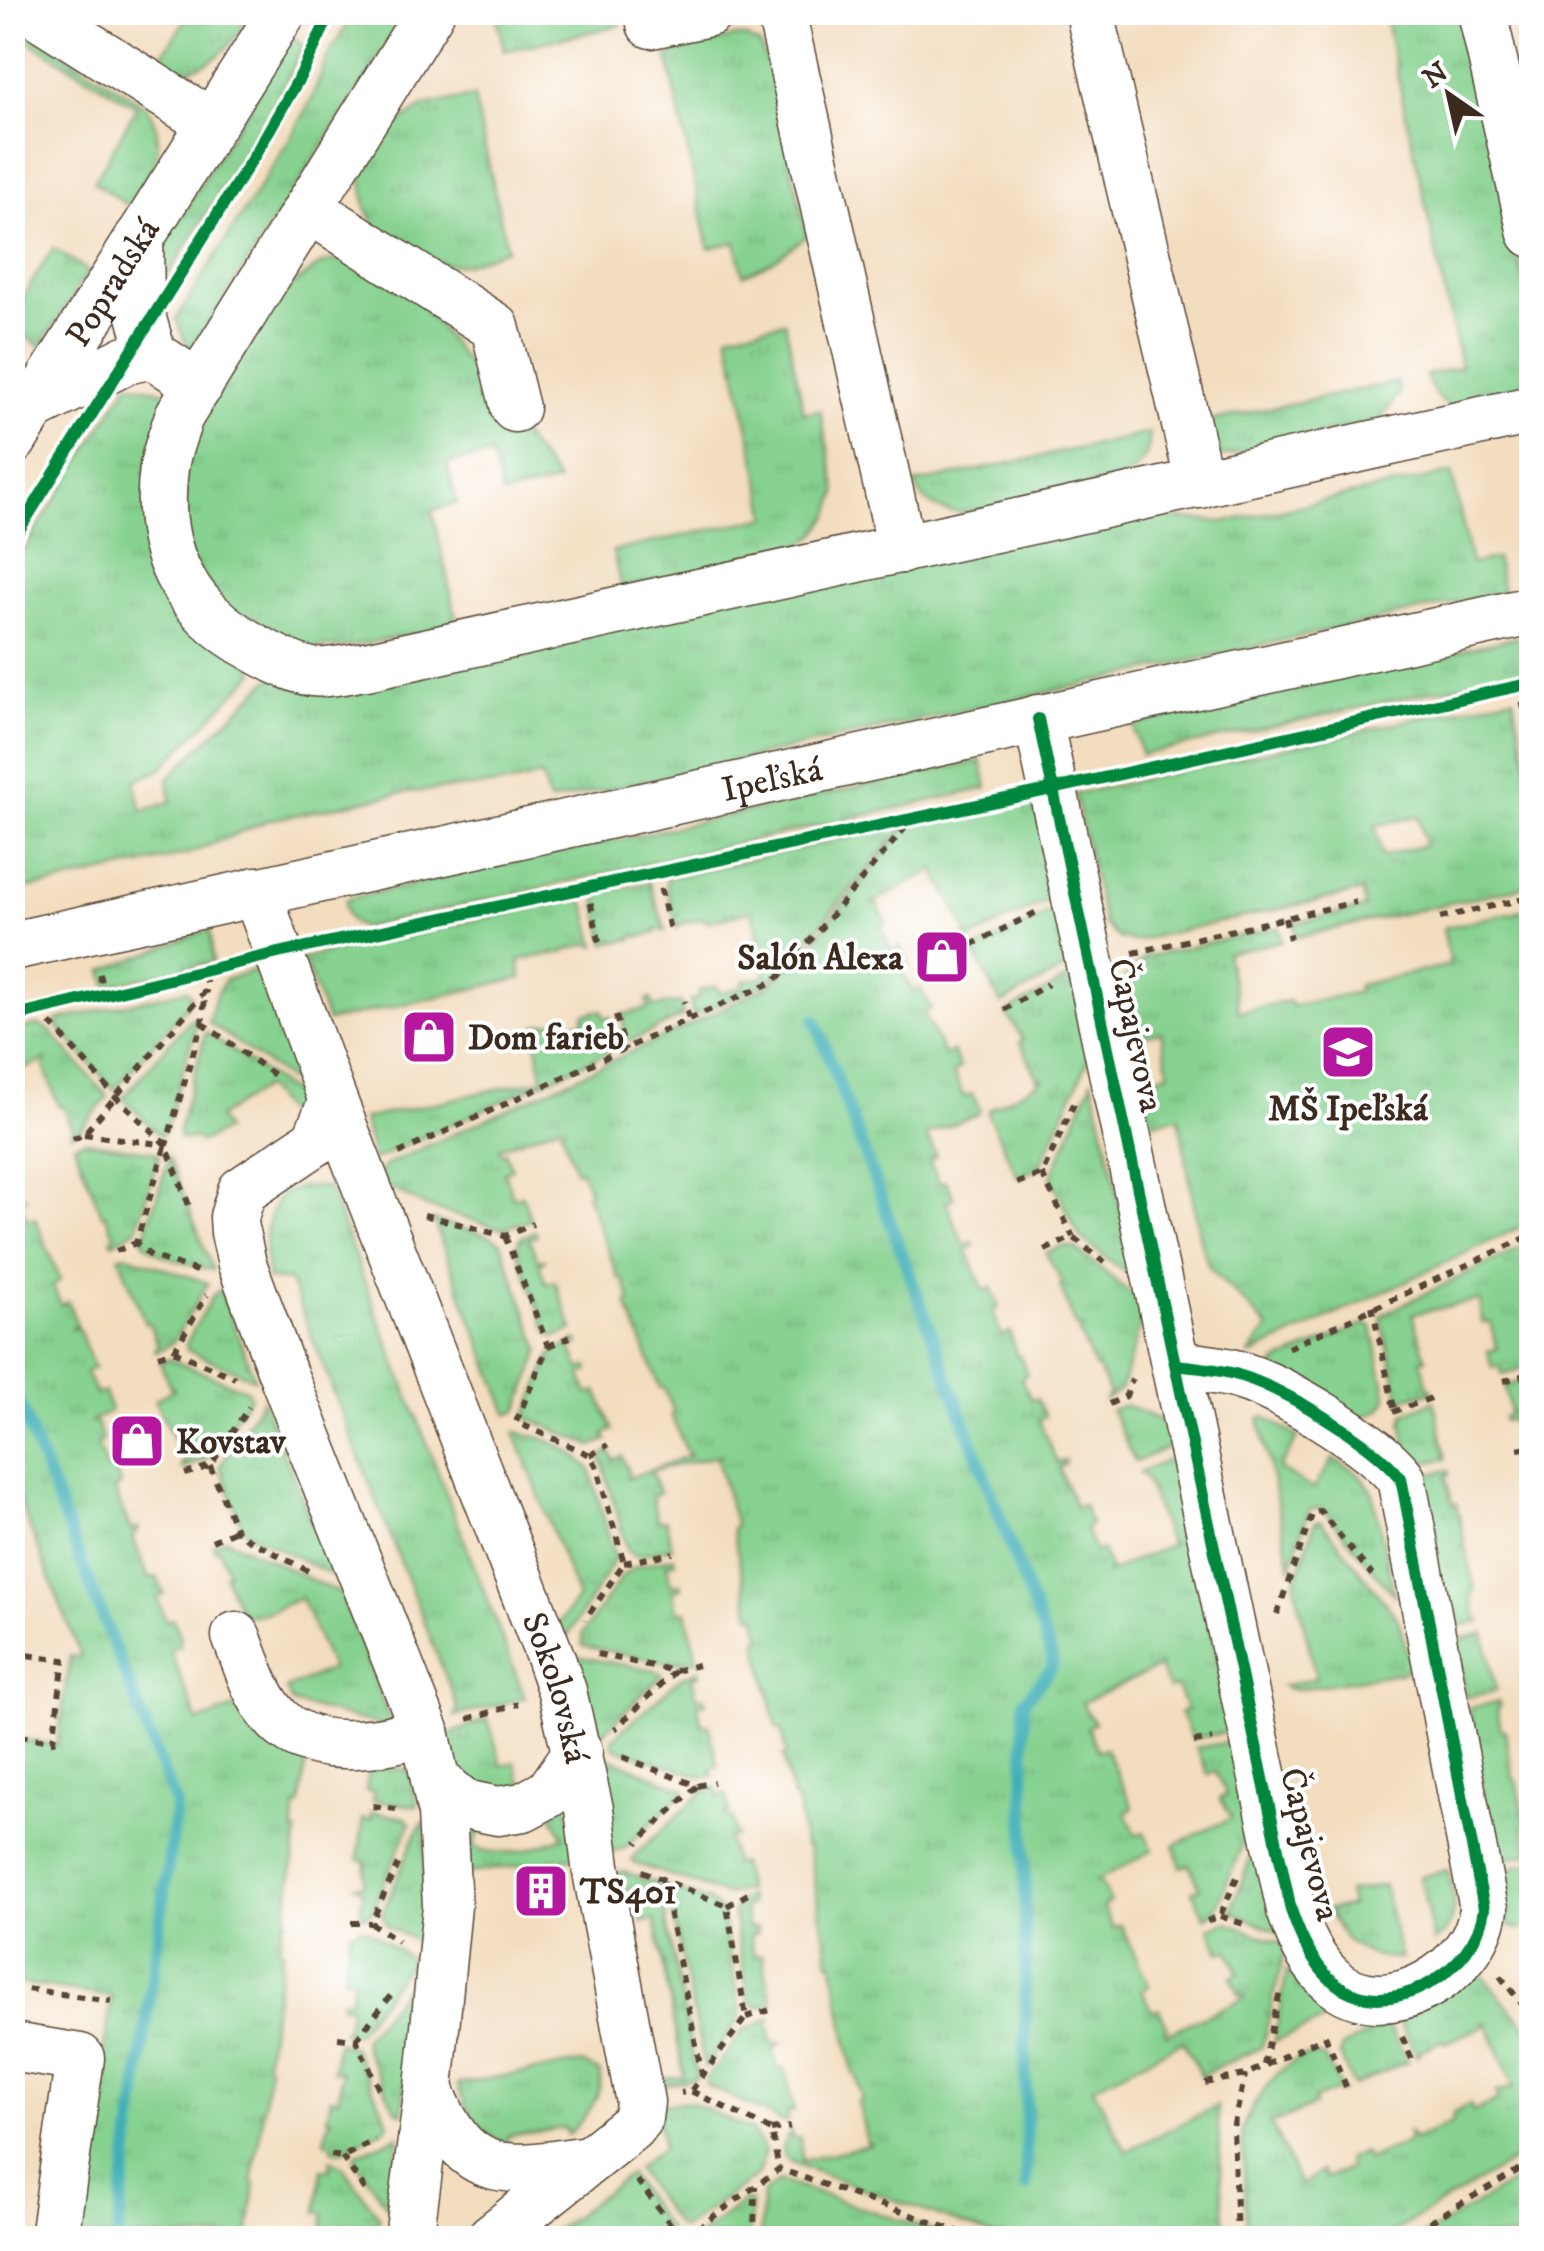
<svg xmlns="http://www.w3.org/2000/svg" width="1544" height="2251" viewBox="0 0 1544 2251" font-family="'IM FELL DW Pica',serif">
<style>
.grass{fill:url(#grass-tufts);stroke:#617e57;stroke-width:2.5;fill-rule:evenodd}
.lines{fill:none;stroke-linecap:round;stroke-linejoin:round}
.stream{stroke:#3fafb8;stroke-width:12}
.minor-casing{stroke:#574536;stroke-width:51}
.path{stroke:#574536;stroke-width:6;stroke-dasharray:8 8;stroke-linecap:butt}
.minor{stroke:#fff;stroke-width:48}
.cycleway-casing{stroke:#fff;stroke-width:19}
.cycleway{stroke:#00873e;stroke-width:12}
.labels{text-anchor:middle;stroke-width:8;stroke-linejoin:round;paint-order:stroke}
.street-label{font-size:35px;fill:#3b2a1e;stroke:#fff}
.poi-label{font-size:35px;font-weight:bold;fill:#3b2a1e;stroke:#fff;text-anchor:start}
</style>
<defs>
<pattern id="grass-tufts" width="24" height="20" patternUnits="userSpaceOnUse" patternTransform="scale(2.5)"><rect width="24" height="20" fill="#87d290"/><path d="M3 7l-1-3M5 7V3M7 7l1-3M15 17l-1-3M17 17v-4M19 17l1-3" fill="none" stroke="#75b47c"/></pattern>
</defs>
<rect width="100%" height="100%" fill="#fff"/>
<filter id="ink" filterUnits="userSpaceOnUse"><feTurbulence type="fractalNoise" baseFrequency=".01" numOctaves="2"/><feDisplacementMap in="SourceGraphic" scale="20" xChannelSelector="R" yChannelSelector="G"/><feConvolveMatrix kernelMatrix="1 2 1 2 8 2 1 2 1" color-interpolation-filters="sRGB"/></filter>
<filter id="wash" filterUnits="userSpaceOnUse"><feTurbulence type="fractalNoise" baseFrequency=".0048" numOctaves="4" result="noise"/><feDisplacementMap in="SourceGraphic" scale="40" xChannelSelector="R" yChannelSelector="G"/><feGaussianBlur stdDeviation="2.25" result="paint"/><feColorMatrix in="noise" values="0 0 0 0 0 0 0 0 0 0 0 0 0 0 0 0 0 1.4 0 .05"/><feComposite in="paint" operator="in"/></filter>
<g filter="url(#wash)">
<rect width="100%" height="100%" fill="#f3ddbf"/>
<g class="grass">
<path d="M 190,13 L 190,12 L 251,13 C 230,47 220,63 179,72 L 159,60 Z"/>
<path d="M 354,13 L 408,13 L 190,352 L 176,319 L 293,134 L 313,97 L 327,57 Z"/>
<path d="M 496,13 L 618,13 L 621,25 L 504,51 Z"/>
<path d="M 1384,13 L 1465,13 L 1531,314 L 1532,370 L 1508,401 C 1464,407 1444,424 1426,375 L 1461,367 Z"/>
<path d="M 12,21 L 146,106 C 172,147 151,170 128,206 L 94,182 L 137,107 L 13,32 Z"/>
<path d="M 291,37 L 304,45 L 274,106 L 154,298 L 160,250 Z"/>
<path d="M 734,37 L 745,37 L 760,45 L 771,73 L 807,236 L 773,261 L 743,275 L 736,242 L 709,248 L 667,55 Z"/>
<path d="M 474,97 L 507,249 L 465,264 L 431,265 L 379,232 L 366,208 L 360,167 L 374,140 L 424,106 Z"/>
<path d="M 53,248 L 88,271 L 41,347 L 13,328 L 13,313 Z"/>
<path d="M 341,259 L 386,280 L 422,305 L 558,482 L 502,495 L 492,455 L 447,463 L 457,504 L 432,510 L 458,626 L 346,647 L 305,647 L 259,636 L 221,603 L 183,548 L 185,444 L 273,300 L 321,264 Z"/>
<path d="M 785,322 L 804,413 L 820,410 L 837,492 L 830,515 L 816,534 L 797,548 L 621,588 L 613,551 L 768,517 L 728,334 Z"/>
<path d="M 1397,382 L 1399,394 L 1379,421 L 1225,456 L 1207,453 L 1189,425 Z"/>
<path d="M 129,383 L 166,392 L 167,399 L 144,474 L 255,672 L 160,770 L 135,781 L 142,811 L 171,802 L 168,778 L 270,679 L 1125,515 L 1225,522 L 1452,473 L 1471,564 L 1496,559 L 1503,592 L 549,802 L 542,776 L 508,784 L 408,792 L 269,820 L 188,854 L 54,884 L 13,890 L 12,568 Z"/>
<path d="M 1149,433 C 1151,455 1141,466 1125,478 L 966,513 C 942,513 925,506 914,484 Z"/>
<path d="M 1531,634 L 1531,670 L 1141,755 L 1133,725 Z"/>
<path d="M 1513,697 L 1531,779 L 1531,885 L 1297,937 L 1294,923 L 1365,908 L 1362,891 L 1134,941 L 1120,939 L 1104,924 L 1075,794 ZM 1418,816 L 1425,845 L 1382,856 L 1375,826 Z"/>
<path d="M 981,760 L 987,788 L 361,928 C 348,920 344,914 346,899 Z"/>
<path d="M 1036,799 L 1058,895 L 968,940 L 965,935 L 968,933 L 934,870 L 872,903 L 877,904 L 887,923 L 880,927 L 892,951 L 900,947 L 909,965 L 901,970 L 913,992 L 920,988 L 931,1008 L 924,1014 L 944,1055 L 952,1051 L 960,1068 L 953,1073 L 964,1097 L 972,1094 L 980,1110 L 978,1114 L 926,1135 L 936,1156 L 929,1160 L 939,1183 L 946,1181 L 954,1198 L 946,1202 L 964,1245 L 973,1242 L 974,1246 L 966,1249 L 984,1291 L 991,1288 L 999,1307 L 992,1311 L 1002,1336 L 1010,1332 L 1017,1357 L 1020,1356 L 1027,1374 L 1021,1378 L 1031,1400 L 1037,1399 L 1045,1417 L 1039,1420 L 1057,1463 L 1065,1460 L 1065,1464 L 1059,1468 L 1076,1508 L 1083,1505 L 1091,1524 L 1085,1528 L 1095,1552 L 1102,1550 L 1109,1568 L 1107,1573 L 1173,1544 L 1169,1542 L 1145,1477 L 1139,1472 L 1176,1457 L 1233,1731 L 1192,1739 L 1180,1713 L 1187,1710 L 1176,1686 L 1169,1689 L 1160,1670 L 1161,1666 L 1082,1703 L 1094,1723 L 1087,1727 L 1098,1751 L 1105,1748 L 1133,1808 L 1126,1812 L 1136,1835 L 1144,1832 L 1153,1850 L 1096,1881 L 1101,1883 L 1110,1901 L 1103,1906 L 1113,1928 L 1121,1925 L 1149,1986 L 1142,1990 L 1152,2012 L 1159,2009 L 1168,2028 L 1164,2030 L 1166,2034 L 1245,1998 L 1243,1994 L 1240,1996 L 1231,1977 L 1239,1973 L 1228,1950 L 1220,1952 L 1209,1928 L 1227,1922 L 1286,1945 L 1262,2047 L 1201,2075 L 1183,2041 L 1093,2087 L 1126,2151 L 1217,2106 L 1225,2238 L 999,2238 L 790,2162 L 783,2156 L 782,2147 L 791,2131 L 792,2139 L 800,2138 L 802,2161 L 872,2144 L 867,2143 L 858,2101 L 862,2099 L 856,2074 L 853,2074 L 832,1960 L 829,1961 L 808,1846 L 804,1846 L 797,1799 L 793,1799 L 783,1756 L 787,1754 L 781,1729 L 777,1729 L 757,1640 L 761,1638 L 756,1614 L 751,1615 L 732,1528 L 736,1526 L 717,1460 L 721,1455 L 651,1471 L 659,1493 L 652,1496 L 657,1521 L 666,1520 L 672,1547 L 637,1556 L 628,1552 L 601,1457 L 610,1451 L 614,1460 L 622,1456 L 629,1475 L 627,1479 L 690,1455 L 687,1453 L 671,1414 L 674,1412 L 664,1388 L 660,1388 L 627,1304 L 631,1301 L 623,1279 L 619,1279 L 586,1194 L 589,1192 L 581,1170 L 576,1171 L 561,1129 L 565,1128 L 563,1124 L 499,1148 L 501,1153 L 505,1152 L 512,1169 L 504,1172 L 513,1198 L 522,1195 L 531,1220 L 502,1229 L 427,1207 L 383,1184 L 379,1172 L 386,1165 L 694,1023 L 770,984 L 797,961 L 910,823 Z"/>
<path d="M 906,824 L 780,972 L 768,981 L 693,1016 L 690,1000 L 699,998 L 698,991 L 717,986 L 719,993 L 743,987 L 743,981 L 767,977 L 752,910 L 707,922 L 706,918 L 681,924 L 677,928 L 666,884 L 667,878 Z"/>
<path d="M 649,882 L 666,931 L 656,929 L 656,933 L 639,937 L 635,934 L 633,939 L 615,942 L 614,940 L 606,944 L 597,905 L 599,893 Z"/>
<path d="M 580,897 L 586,906 L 596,946 L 590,944 L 566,950 L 565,952 L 519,960 L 522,978 L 337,1019 L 327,1021 L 303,958 Z"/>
<path d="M 1531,908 L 1531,1222 L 1248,1356 L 1269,1328 L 1209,1267 L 1200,1240 L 1179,1117 L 1148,1123 L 1139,1081 L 1169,1073 L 1161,1032 L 1129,1038 L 1120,995 L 1124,979 L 1145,957 L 1279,927 L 1282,941 L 1226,953 L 1239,1012 L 1289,1001 L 1291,1006 L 1358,992 L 1358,985 L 1450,965 L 1443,928 Z"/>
<path d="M 1056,909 L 1067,967 L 1001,1004 L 974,951 Z"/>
<path d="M 210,929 L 213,962 L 107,986 L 103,971 Z"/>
<path d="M 260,968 L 304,1078 L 302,1089 L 208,1022 L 216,995 L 225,980 Z"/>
<path d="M 1074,975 L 1091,1054 L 1039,1168 L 1018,1177 L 988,1114 L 990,1109 L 1043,1080 L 1042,1077 L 1038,1079 L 1020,1042 L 1023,1039 L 1006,1013 Z"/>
<path d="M 186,990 L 191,994 L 189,1003 L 114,1090 L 55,1023 L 55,1021 Z"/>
<path d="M 651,999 L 654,1007 L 681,1002 L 683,1016 L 631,1041 L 627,1037 L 621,1015 L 649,1008 L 647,1000 Z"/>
<path d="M 602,1010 L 604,1018 L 610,1017 L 618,1044 L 615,1049 L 374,1160 L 363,1119 L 543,1079 L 534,1029 L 537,1025 L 556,1022 L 557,1027 L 584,1021 L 584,1014 Z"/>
<path d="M 195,1017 L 196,1026 L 165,1132 L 160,1136 L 123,1098 L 189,1020 Z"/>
<path d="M 38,1025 L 49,1030 L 108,1097 L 80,1130 L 71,1134 L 72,1129 L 63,1106 L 59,1107 L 44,1066 L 46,1060 L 13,1073 L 13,1031 Z"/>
<path d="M 206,1032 L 301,1099 L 291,1120 L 265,1087 L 218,1117 L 225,1130 L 201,1142 L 192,1137 L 183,1140 L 179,1137 L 179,1128 Z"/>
<path d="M 1092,1081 L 1139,1283 L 1081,1239 L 1051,1178 Z"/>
<path d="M 84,1141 L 155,1152 L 159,1156 L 136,1230 L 113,1243 L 111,1238 L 115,1236 L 105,1214 L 102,1215 L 74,1144 Z"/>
<path d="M 169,1158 L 213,1270 C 193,1266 156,1257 143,1241 Z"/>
<path d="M 12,1184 L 18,1197 L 27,1197 L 20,1200 L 27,1221 L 35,1218 L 60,1280 L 53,1286 L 61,1305 L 68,1302 L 77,1325 L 70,1330 L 78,1327 L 94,1368 L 86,1372 L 96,1395 L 104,1392 L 111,1411 L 91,1422 L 96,1423 L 103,1441 L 97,1445 L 107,1470 L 114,1468 L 121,1486 L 114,1489 L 131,1531 L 138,1528 L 138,1532 L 132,1536 L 149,1579 L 157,1577 L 164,1594 L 157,1597 L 166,1621 L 173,1619 L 181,1637 L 178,1639 L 180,1645 L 170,1650 L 198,1722 L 237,1707 C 259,1746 260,1749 304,1759 L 306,1763 L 300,1806 L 296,1806 L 293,1832 L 297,1832 L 286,1921 L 283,1922 L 279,1948 L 283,1951 L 265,2064 L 269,2066 L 263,2110 L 259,2110 L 263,2115 L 252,2183 L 255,2184 L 248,2238 L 75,2238 L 112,1997 L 13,1982 L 12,1800 L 18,1761 L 13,1760 L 13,1739 L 57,1745 L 70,1656 L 81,1657 L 13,1485 Z"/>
<path d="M 301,1187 L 328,1187 L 525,1698 L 455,1716 L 458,1708 L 290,1281 L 268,1279 C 264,1249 263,1222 280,1195 Z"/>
<path d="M 433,1220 L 490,1236 L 501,1243 L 540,1350 L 519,1409 L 508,1414 Z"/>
<path d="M 535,1231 L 537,1235 L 529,1239 L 538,1260 L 547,1259 L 539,1264 L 546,1284 L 555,1281 L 573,1330 L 555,1337 L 548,1333 L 516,1248 L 520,1238 Z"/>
<path d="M 1531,1243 L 1531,1367 L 1502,1375 L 1500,1366 L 1492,1368 L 1488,1351 L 1497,1349 L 1490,1322 L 1482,1322 L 1480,1300 L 1412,1314 L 1426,1359 L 1421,1360 L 1428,1387 L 1432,1388 L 1433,1392 L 1400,1399 L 1381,1318 L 1383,1314 Z"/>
<path d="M 1064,1246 L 1075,1248 L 1140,1301 L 1144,1314 L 1121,1389 L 1106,1399 L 1109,1393 L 1098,1368 L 1095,1369 L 1079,1332 L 1083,1329 L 1076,1326 L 1060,1286 L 1063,1284 L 1046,1253 Z"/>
<path d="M 125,1255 L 208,1283 L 173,1342 L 156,1352 L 155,1348 L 158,1346 L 149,1323 L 145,1323 L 119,1257 Z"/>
<path d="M 220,1290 L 255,1379 L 187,1350 L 186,1344 L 213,1295 Z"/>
<path d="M 1367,1323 L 1372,1327 L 1387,1399 L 1381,1409 L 1354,1421 L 1272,1370 L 1277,1362 Z"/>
<path d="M 577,1340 L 579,1344 L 571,1348 L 580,1369 L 588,1366 L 589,1371 L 581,1375 L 588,1394 L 597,1391 L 613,1430 L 604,1434 L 607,1440 L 592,1446 L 526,1417 L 552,1354 Z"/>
<path d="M 169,1359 L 247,1390 L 250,1397 L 207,1458 L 183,1469 L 181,1465 L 184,1462 L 155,1400 L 174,1389 L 170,1387 L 160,1362 Z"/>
<path d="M 1531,1379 L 1531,1441 L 1517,1443 L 1512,1420 L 1504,1421 L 1503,1418 L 1510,1413 L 1505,1386 Z"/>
<path d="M 262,1400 L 334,1576 L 248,1533 L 242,1526 L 220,1466 Z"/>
<path d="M 1434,1401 L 1446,1459 L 1411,1465 L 1402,1423 L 1405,1413 Z"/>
<path d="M 1125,1405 L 1174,1426 L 1172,1446 L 1135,1462 L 1111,1410 Z"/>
<path d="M 1265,1417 L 1298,1437 L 1279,1469 L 1314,1489 L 1333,1459 L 1358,1473 L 1372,1490 L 1395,1596 L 1322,1508 L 1309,1510 L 1291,1567 L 1259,1418 Z"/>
<path d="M 515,1432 C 537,1434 570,1448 585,1464 L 590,1469 L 615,1559 L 567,1637 L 555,1628 L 578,1598 Z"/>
<path d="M 1449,1470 L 1450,1474 L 1446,1476 L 1452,1503 L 1456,1503 L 1465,1544 L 1462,1549 L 1466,1549 L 1475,1591 L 1471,1593 L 1476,1617 L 1481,1622 L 1446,1628 L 1421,1476 Z"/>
<path d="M 1321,1521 L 1398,1619 L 1410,1663 L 1404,1672 L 1293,1690 L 1283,1686 L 1316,1678 L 1295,1584 L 1315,1522 Z"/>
<path d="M 226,1539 L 341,1594 L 393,1728 L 292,1703 L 286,1689 L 331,1669 L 301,1598 C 282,1605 258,1620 241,1614 L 224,1575 L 228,1572 L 219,1549 L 215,1550 L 213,1545 Z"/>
<path d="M 674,1557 L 675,1562 L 667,1565 L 671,1585 L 680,1584 L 681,1588 L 672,1591 L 678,1612 L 686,1611 L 697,1660 L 669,1663 L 583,1646 L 582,1635 L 622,1576 L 634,1567 Z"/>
<path d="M 1484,1633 L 1496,1691 L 1466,1697 L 1454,1641 Z"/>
<path d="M 574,1656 L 655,1670 L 663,1674 L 598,1738 L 588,1740 Z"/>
<path d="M 699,1670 L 700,1675 L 692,1676 L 697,1698 L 704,1697 L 706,1703 L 697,1705 L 702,1725 L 709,1724 L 718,1766 L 711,1768 L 713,1776 L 702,1777 L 613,1747 L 612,1739 L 682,1677 Z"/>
<path d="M 1499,1702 L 1500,1707 L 1497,1708 L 1501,1730 L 1505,1730 L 1513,1778 L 1517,1781 L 1526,1824 L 1523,1826 L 1528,1848 L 1531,1848 L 1531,1854 L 1502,1859 L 1494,1855 L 1469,1708 Z"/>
<path d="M 488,1719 L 502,1766 L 515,1762 L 523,1788 L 484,1792 L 454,1772 L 447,1735 Z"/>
<path d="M 1235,1741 L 1255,1812 L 1215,1912 L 1205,1918 L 1192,1891 L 1200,1888 L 1189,1864 L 1181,1867 L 1174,1845 L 1232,1818 L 1220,1798 L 1227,1795 L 1216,1771 L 1208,1774 L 1196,1748 Z"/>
<path d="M 603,1755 L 686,1790 L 625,1848 L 610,1854 L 595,1756 Z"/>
<path d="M 373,1768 L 409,1770 L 417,1806 L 373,1801 L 374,1792 L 366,1791 L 368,1772 Z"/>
<path d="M 716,1787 L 718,1796 L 726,1794 L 730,1813 L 725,1815 L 727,1819 L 732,1818 L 736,1837 L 728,1838 L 734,1864 L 741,1863 L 747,1890 L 726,1895 L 634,1863 L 632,1860 L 636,1854 L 703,1792 Z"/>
<path d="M 565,1802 L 582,1856 L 469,1873 L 463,1820 L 483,1823 L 473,1847 C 507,1860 532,1848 564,1837 L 549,1809 Z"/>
<path d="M 372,1812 L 406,1818 L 410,1824 L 372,1911 L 366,1916 L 360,1916 L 363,1890 L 355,1886 L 364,1884 L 366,1861 L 358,1860 L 363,1819 L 371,1820 Z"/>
<path d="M 425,1821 L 424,1945 L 387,1926 L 382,1914 L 418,1829 Z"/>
<path d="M 1257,1840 L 1280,1933 L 1231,1911 Z"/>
<path d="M 1531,1863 L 1531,1926 L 1518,1929 L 1509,1926 L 1498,1877 L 1505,1869 Z"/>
<path d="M 1448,1870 C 1454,1896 1460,1925 1434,1942 L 1420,1877 Z"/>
<path d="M 614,1872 L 627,1873 L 659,1884 L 697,2078 L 652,2088 L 650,2081 L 684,2076 L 655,1920 L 642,1922 L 636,1888 L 617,1892 Z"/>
<path d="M 1384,1885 L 1399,1950 L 1401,1959 C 1366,1959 1340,1943 1328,1909 L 1351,1906 L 1348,1892 Z"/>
<path d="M 667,1887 L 708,1900 L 721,1912 L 741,2012 L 738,2021 L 705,2068 Z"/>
<path d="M 749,1896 L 750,1905 L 744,1907 L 748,1928 L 757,1928 L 757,1933 L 750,1935 L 754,1956 L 762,1955 L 773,2004 L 758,2007 L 749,2001 L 733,1914 L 736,1904 Z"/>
<path d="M 359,1927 L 367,1929 L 412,1960 L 355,2034 L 344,2033 L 343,2029 L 347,2030 L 350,2007 L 341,2006 L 341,2000 L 350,2001 L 353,1979 L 344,1976 L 350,1931 L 358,1931 Z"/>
<path d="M 420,1969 L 402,2113 L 396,2110 L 364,2047 L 364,2038 Z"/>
<path d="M 1287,1970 L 1327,2019 L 1274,2042 Z"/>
<path d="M 1473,1973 L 1484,1977 L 1531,2033 L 1531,2150 L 1383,2238 L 1247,2238 L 1242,2130 C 1252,2101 1288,2046 1324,2057 L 1343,2091 L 1339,2093 L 1337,2090 L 1313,2100 L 1315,2105 L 1276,2122 L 1270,2121 L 1300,2185 L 1321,2172 L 1325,2179 L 1350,2168 L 1347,2160 L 1364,2152 L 1368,2160 L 1409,2141 L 1408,2132 L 1414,2140 L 1453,2122 L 1453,2113 L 1470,2104 L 1473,2112 L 1498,2100 L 1496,2093 L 1514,2087 L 1486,2022 L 1483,2023 L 1484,2026 L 1445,2043 L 1443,2040 L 1420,2051 L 1417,2056 L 1399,2021 L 1399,2015 Z"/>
<path d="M 770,2018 L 768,2022 L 772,2043 L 781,2043 L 773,2049 L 778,2070 L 785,2069 L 794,2111 L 787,2112 L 788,2120 L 784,2122 L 706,2085 L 706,2080 L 743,2031 Z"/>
<path d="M 1387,2023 L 1408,2061 L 1353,2086 L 1340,2055 L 1342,2047 Z"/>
<path d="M 337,2042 L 353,2048 L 389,2123 L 386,2128 L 340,2152 L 332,2149 L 332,2143 L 325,2142 L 328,2124 L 332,2119 L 327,2118 L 331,2098 L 338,2099 L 342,2072 L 333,2071 Z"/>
<path d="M 582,2063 L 600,2073 C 603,2098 585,2119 567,2135 L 565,2128 L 507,2136 L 507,2145 C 479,2131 466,2114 457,2084 Z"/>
<path d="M 683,2102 L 691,2102 L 753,2131 L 765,2152 L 758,2175 L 683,2228 L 678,2227 L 636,2169 L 663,2148 L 656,2106 Z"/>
<path d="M 399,2136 L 390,2210 L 354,2159 L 357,2154 Z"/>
<path d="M 331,2160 L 343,2167 L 380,2218 L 365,2238 L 313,2238 L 322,2236 L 324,2213 L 317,2212 L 322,2169 L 330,2170 Z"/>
<path d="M 1531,2171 L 1531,2238 L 1420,2238 Z"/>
<path d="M 629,2174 L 669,2231 L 669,2238 L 545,2238 Z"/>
<path d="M 780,2181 L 954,2238 L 760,2238 L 763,2192 Z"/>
<path d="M 745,2200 L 751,2203 L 749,2238 L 695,2238 Z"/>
</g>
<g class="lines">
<g class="stream">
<path d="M 815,1020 L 1052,1657 L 1052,1668 L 1024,1701 L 1026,2186"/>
<path d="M 12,1384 L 176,1805 L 117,2238"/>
</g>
</g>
</g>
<g filter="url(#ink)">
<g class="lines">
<g class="minor-casing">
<g id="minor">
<path d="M 34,12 L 211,123"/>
<path d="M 430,12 L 179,416 C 174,433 166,451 164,468 C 153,549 183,610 255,648 C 271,657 293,669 312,672 C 328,674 350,668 366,666 L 1532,410"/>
<path d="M 781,12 L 902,549"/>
<path d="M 1482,12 L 1532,233"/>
<path d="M 1092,22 L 1200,484"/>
<path d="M 651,24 L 709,12"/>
<path d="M 308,208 L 495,327 L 515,408"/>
<path d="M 139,238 L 140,312 L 152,354 L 199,385"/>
<path d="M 37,405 L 126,360 L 152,354"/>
<path id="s1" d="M 12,441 L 282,12"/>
<path d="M 1038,719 L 1291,1910 C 1300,1936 1312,1965 1335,1983 C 1389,2025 1476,1971 1484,1909 L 1401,1478 C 1372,1442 1283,1388 1238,1375 C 1219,1369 1197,1368 1177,1365"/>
<path id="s2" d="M 256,891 L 333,1101 L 549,1654 L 562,1691 L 589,1809 L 596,1866 L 640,2102 L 638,2118 L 631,2127 L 491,2238"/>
<path id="s3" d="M 12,946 L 1532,611"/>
<path d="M 333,1101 L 316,1141 L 242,1191 L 234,1217 L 235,1232 L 242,1264 L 284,1377 L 425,1731 L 442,1813 L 447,1906 L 429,2088 L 409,2238"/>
<path d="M 236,1636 C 246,1661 255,1692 272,1713 C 306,1758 378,1745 425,1731"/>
<path d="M 437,1781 L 464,1804 L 498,1811 L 523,1807 L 549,1793 L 578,1751"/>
<path d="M 12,2047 L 80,2058 L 54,2238"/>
<path d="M 429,2088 C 464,2181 503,2173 589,2160"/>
</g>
</g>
<g class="path">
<path d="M 1519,686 L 1532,744"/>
<path d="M 657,873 L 670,930"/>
<path d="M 587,887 L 600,945"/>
<path d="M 1285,918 L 1290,939"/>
<path d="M 1440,918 L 1532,897"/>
<path d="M 971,945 L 1037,912"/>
<path d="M 1133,953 L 1356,902"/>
<path d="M 99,974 L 104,995"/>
<path d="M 1004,1010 L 1048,984"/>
<path d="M 40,1011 L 116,1097 L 166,1145 L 190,1208"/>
<path d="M 616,1016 L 625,1050"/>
<path d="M 689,1019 L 770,983 L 782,974 L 915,816"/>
<path d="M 202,1023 L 274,1075"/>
<path d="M 84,1134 L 166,1145 L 202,1023 L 206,990"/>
<path d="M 73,1139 L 84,1134 L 206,990 L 206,971"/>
<path d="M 165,1147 L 136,1243 L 151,1256 L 200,1272"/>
<path d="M 399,1153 L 689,1019 L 684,1001"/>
<path d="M 1042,1174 L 1073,1237"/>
<path d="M 1017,1183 L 1042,1174 L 1074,1104"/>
<path d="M 424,1215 L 505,1236 L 533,1224"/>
<path d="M 505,1236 L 548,1346 L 516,1422 L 590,1455 L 596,1465 L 624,1563 L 585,1620"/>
<path d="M 1045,1250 L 1073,1237 L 1106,1264"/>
<path d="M 116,1251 L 136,1243"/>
<path d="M 1372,1306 L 1395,1412"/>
<path d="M 548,1346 L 575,1335"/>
<path d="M 1288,1348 L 1532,1235"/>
<path d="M 174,1351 L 207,1295"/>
<path d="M 158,1356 L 174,1351 L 235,1378"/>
<path d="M 1504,1381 L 1532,1373"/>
<path d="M 1109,1404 L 1126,1396 L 1132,1379"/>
<path d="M 1393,1412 L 1434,1397"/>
<path d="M 1518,1449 L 1532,1447"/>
<path d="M 590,1455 L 608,1445"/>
<path d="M 210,1466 L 236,1530 L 248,1539 L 314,1574"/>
<path d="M 185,1474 L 210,1466 L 249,1407"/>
<path d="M 212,1541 L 236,1530"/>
<path d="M 624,1563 L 673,1553"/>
<path d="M 1277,1614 L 1313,1512 L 1320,1511 L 1372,1575"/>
<path d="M 12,1653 L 64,1660 L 53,1741 L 12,1735"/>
<path d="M 597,1654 L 675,1671 L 615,1729"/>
<path d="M 675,1671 L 698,1665"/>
<path d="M 468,1719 L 518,1704"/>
<path d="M 1194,1742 L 1212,1739"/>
<path d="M 623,1757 L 697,1786 L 637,1843"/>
<path d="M 697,1786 L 714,1782"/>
<path d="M 373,1806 L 396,1809"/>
<path d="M 398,1864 L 371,1923 L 398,1941"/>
<path d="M 642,1871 L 727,1906 L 746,2017 L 691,2091 L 681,2093"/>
<path d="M 663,1881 L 702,2075"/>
<path d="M 727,1906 L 748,1894"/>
<path d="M 1220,1916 L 1247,1925"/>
<path d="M 1207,1921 L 1220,1916 L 1238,1875"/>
<path d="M 351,1923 L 371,1923"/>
<path d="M 1500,1976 L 1532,2017"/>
<path d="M 12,1987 L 111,2001"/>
<path d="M 746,2017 L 774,2009"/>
<path d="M 1325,2035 L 1347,2089"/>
<path d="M 1402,2037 L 1412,2059"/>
<path d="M 338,2038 L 356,2040 L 382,2095"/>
<path d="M 356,2040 L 392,1994"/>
<path d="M 1264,2065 L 1280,1991"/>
<path d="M 1205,2083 L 1245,2075 L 1324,2037"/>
<path d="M 691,2091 L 771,2130 L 779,2169"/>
<path d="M 12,2101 L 17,2101 L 12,2132"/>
<path d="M 771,2130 L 790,2127"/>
<path d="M 331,2155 L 342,2157 L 375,2140"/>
<path d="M 342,2157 L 368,2193"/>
<path d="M 637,2180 L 681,2238"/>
<path d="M 684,2238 L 779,2169 L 977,2238"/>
<path d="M 754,2238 L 755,2186"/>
<path d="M 1237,2238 L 1233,2128 L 1245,2075"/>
<path d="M 1402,2238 L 1532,2162"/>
</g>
<use href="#minor" class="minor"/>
<g class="cycleway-casing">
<g id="cycleway">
<path d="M 12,541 L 256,153 L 302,73 L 331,12"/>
<path d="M 1038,719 L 1291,1910 C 1300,1936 1312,1965 1335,1983 C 1389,2025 1476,1971 1484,1909 L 1401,1478 C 1372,1442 1283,1388 1238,1375 C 1219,1369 1197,1368 1177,1365"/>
<path d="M 12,1017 L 278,953 L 1053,789 L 1532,683"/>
</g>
</g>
<use href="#cycleway" class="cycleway"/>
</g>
</g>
<defs>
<g id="shop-square" transform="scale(2.875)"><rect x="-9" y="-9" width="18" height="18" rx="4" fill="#b5179e" stroke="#fff"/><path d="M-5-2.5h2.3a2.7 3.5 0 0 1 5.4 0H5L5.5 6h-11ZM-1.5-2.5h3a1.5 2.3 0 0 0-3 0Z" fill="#fff"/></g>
<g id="school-square" transform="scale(2.875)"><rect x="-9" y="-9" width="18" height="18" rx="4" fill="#b5179e" stroke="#fff"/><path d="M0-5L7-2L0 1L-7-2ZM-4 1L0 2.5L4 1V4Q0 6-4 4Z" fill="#fff"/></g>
<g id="building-square" transform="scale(2.875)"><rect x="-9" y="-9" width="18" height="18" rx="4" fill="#b5179e" stroke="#fff"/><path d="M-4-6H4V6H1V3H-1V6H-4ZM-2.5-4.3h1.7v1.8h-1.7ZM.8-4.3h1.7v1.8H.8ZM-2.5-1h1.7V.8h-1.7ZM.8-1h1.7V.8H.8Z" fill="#fff"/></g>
</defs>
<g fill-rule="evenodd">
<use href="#shop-square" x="942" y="957"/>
<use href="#shop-square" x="429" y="1037"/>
<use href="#school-square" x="1348" y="1052"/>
<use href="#shop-square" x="137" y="1441"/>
<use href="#building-square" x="541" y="1891"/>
</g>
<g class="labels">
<g class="street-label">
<text dy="12" stroke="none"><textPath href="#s1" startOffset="188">Popradská</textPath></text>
<text dy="12" stroke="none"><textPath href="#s3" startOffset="778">Ipeľská</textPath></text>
<text transform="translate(1137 1035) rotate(78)" y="12">Čapajevova</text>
<text dy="12" stroke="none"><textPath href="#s2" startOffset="852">Sokolovská</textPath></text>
<text transform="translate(1311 1844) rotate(76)" y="12">Čapajevova</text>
</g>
<g class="poi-label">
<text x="903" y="969" text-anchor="end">Salón Alexa</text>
<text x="468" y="1049">Dom farieb</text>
<text x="1348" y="1120" text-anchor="middle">MŠ Ipeľská</text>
<text x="176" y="1453">Kovstav</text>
<text x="580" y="1903">TS401</text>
</g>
</g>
<rect width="1544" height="2251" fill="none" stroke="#fff" stroke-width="50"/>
<g transform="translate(1449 95) rotate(326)" stroke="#ffffff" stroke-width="8" paint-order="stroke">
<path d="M0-8L18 38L0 25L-18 38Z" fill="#3b2a1e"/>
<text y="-15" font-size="28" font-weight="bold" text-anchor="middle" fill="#3b2a1e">N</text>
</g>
</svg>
